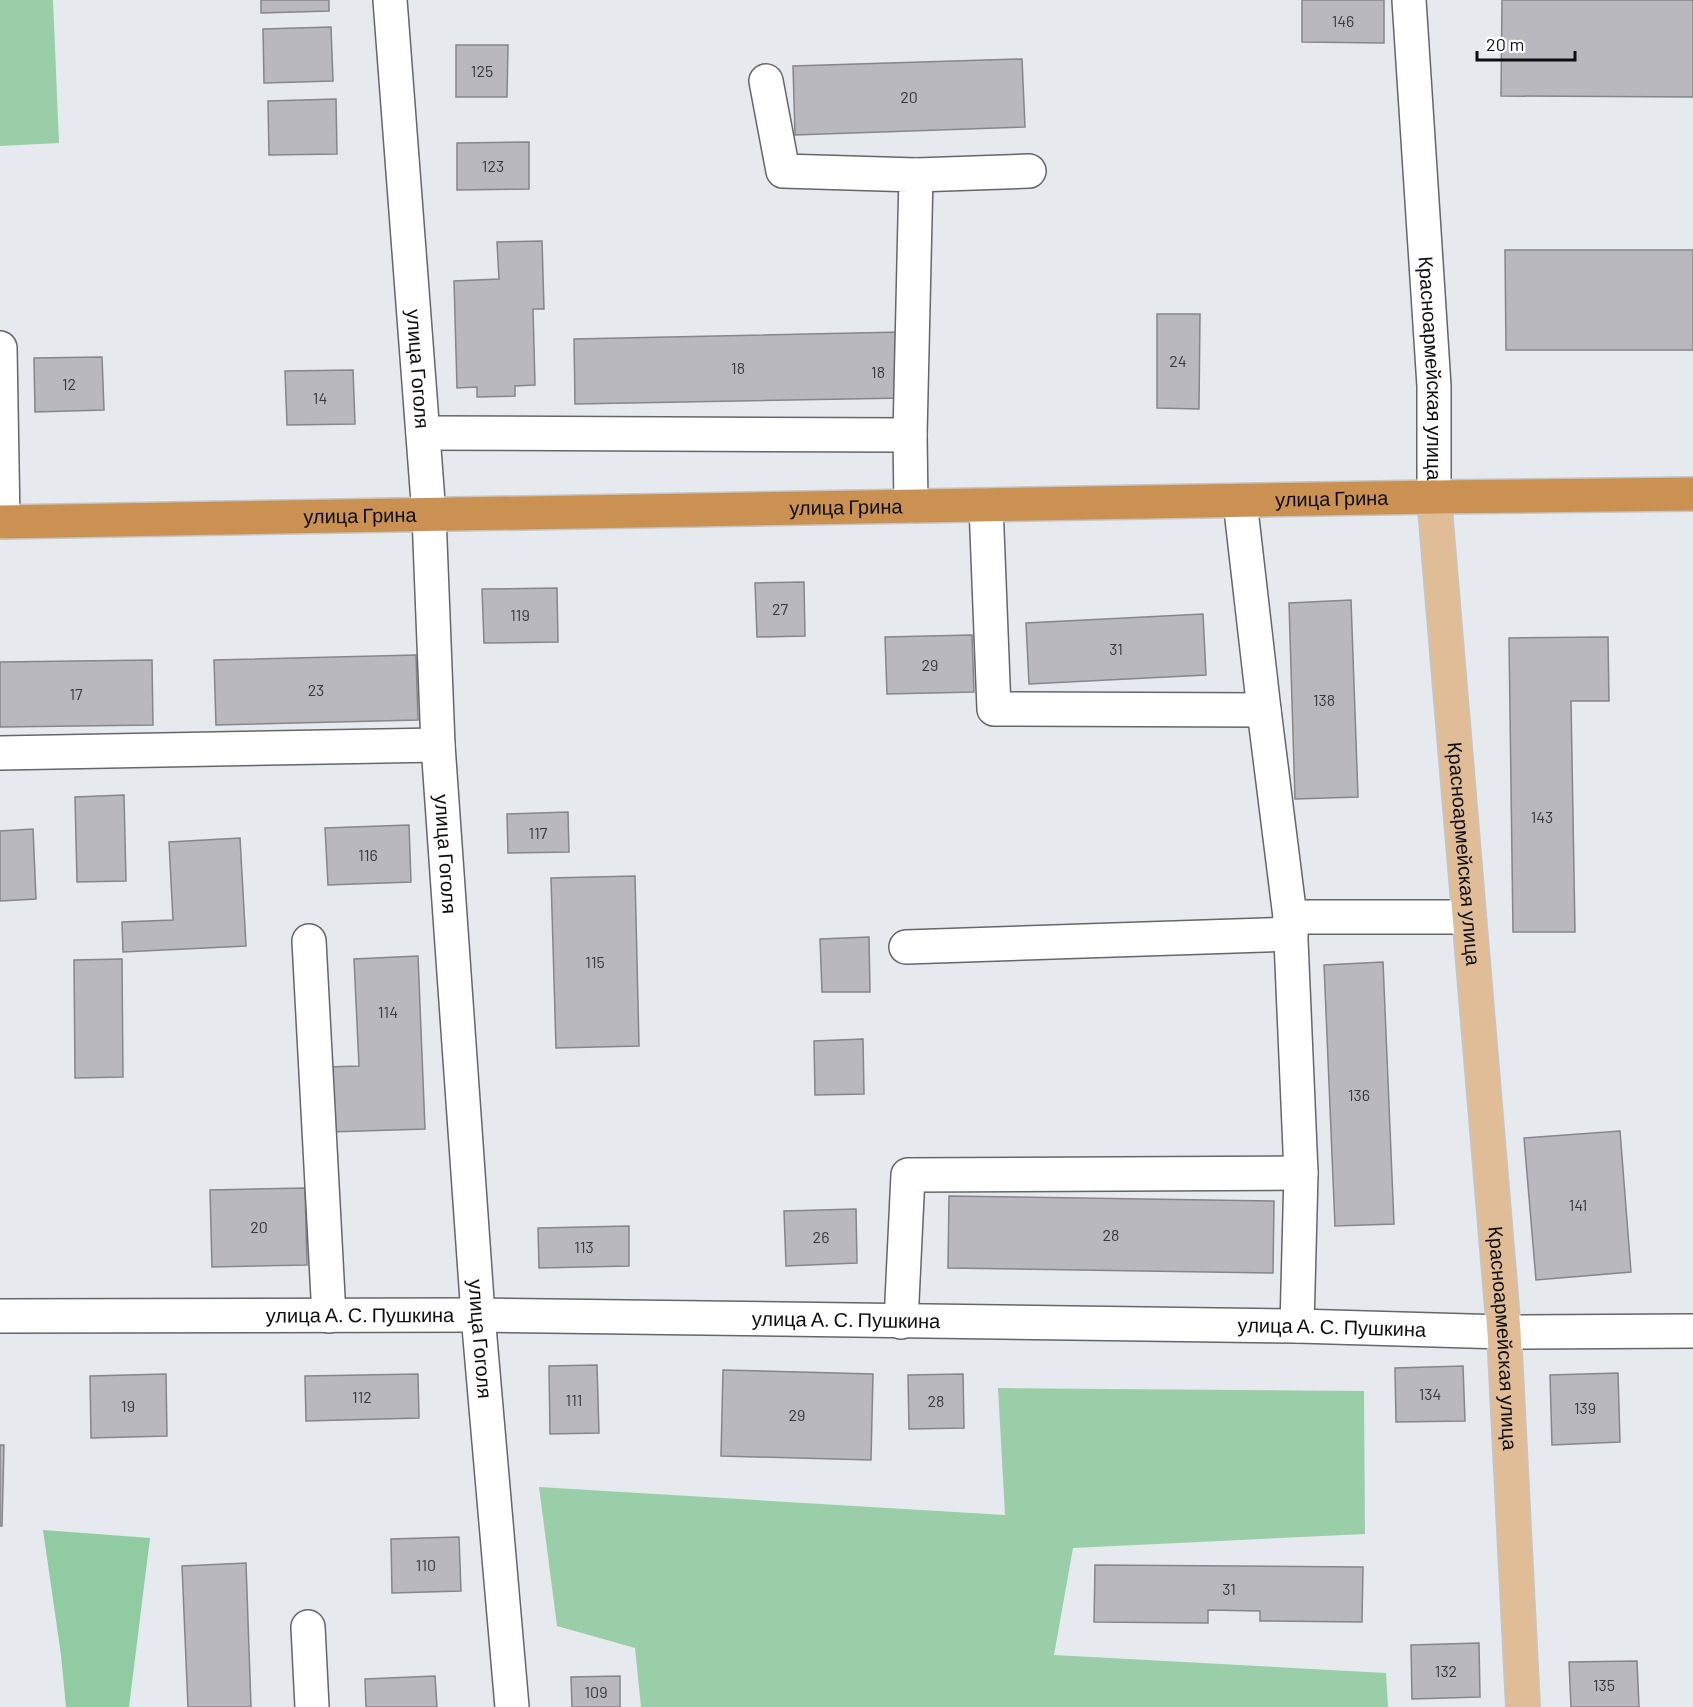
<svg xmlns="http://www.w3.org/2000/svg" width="1693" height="1707" viewBox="0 0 1693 1707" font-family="Barlow,sans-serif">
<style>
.green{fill:#9acea9}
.forest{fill:#90cba2}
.building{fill:#b9b8be;stroke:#85858a;stroke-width:1.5}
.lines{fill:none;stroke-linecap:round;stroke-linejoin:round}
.minor-casing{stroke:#63666a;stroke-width:36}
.major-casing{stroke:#c5c5c6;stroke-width:36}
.highway-casing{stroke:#c5c5c6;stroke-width:36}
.minor{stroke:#fff;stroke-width:33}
.major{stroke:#e0bd97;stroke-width:33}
.highway{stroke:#cb9152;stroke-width:33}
.labels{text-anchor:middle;stroke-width:4.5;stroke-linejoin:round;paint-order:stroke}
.number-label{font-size:16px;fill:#38383c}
.street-label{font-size:20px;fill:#0d0e10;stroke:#fff}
</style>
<rect width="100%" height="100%" fill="#e6eaef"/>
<g class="green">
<path d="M 0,0 L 53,0 L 59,143 L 0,146 Z"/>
<path d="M 998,1388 L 1364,1391 L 1365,1534 L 1073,1548 L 1054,1655 L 1386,1673 L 1388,1707 L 641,1707 L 635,1648 L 557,1626 L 539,1487 L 1005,1515 Z"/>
</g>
<path class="forest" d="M 43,1530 L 150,1538 L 129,1707 L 66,1707 L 61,1655 Z"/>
<g class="building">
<path d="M 261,0 L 329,0 L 329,11 L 261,13 Z"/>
<path d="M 1302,0 L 1384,0 L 1384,43 L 1302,42 Z"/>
<path d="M 1502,0 L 1693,0 L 1693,97 L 1501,96 Z"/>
<path d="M 331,27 L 333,81 L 264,83 L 263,29 Z"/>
<path d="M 456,45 L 508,45 L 507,97 L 456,97 Z"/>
<path d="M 1022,59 L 1025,127 L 795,135 L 793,66 Z"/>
<path d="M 336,99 L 337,154 L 269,155 L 268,101 Z"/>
<path d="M 529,142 L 529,189 L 457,190 L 457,143 Z"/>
<path d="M 542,241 L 544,309 L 533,309 L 535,385 L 515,386 L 515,396 L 477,397 L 477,387 L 457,388 L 454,281 L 499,279 L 497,242 Z"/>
<path d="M 1505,250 L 1693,250 L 1693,350 L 1506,350 Z"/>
<path d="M 1157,314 L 1200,314 L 1199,409 L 1157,408 Z"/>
<path d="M 901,332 L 903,398 L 575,404 L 574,339 Z"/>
<path d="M 102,357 L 104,410 L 35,412 L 34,358 Z"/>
<path d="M 353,370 L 355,424 L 287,425 L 285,371 Z"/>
<path d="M 804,582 L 805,636 L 757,637 L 755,583 Z"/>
<path d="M 557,588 L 558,642 L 484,643 L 482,589 Z"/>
<path d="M 1351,600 L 1358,797 L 1295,799 L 1289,603 Z"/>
<path d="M 1203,614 L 1206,675 L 1029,684 L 1026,623 Z"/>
<path d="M 972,635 L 974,692 L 887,694 L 885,637 Z"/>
<path d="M 1608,637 L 1609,701 L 1571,701 L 1575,932 L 1513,932 L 1509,638 Z"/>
<path d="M 416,655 L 418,720 L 216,725 L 214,660 Z"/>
<path d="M 152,660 L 153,725 L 0,727 L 0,662 Z"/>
<path d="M 124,795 L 126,881 L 77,882 L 75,797 Z"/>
<path d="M 568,812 L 569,852 L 508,853 L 507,814 Z"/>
<path d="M 409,825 L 411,882 L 328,885 L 325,828 Z"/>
<path d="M 33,829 L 36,899 L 0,901 L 0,831 Z"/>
<path d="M 240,838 L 246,946 L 123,952 L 122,922 L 173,920 L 169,842 Z"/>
<path d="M 635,876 L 639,1046 L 556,1048 L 551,878 Z"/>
<path d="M 869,937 L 870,992 L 822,992 L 820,939 Z"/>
<path d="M 418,956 L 425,1129 L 329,1132 L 326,1067 L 359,1066 L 354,959 Z"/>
<path d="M 122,959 L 123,1077 L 75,1078 L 74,960 Z"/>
<path d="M 1383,962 L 1394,1224 L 1335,1226 L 1324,965 Z"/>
<path d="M 863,1039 L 864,1094 L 815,1095 L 814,1041 Z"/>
<path d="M 1620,1131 L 1631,1272 L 1536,1280 L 1524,1138 Z"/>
<path d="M 305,1188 L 307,1265 L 212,1267 L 210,1190 Z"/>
<path d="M 949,1196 L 1274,1201 L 1273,1273 L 948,1268 Z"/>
<path d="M 856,1209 L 857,1263 L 786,1266 L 784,1211 Z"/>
<path d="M 629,1226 L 629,1266 L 539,1268 L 538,1228 Z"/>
<path d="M 597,1365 L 599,1433 L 550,1434 L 549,1366 Z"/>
<path d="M 1463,1366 L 1465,1421 L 1396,1422 L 1395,1368 Z"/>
<path d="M 723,1370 L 873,1374 L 871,1460 L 721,1456 Z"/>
<path d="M 1618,1373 L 1620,1442 L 1552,1445 L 1550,1375 Z"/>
<path d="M 166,1374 L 167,1436 L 91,1438 L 90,1376 Z"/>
<path d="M 418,1374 L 419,1418 L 306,1421 L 305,1376 Z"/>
<path d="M 963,1374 L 964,1428 L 909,1429 L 908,1375 Z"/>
<path d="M 0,1445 L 4,1445 L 2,1526 L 0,1526 Z"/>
<path d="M 459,1537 L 461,1591 L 392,1593 L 391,1539 Z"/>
<path d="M 246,1563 L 251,1707 L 188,1707 L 182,1566 Z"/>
<path d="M 1095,1565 L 1363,1567 L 1362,1622 L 1260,1621 L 1260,1611 L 1208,1610 L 1208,1623 L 1094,1622 Z"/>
<path d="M 1479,1643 L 1480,1697 L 1412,1699 L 1411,1645 Z"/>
<path d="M 1637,1661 L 1639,1707 L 1571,1707 L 1569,1662 Z"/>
<path d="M 435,1676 L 437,1707 L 366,1707 L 365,1679 Z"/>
<path d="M 620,1676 L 620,1707 L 572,1707 L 571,1677 Z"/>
</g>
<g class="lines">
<g class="minor-casing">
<g id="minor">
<path id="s1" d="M 390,0 L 429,515 L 438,745 L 478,1315 L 512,1707"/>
<path id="s2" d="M 1409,0 L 1434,386 L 1434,497"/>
<path d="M 766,81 L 783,171 L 916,175 L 910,435 L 911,506"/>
<path d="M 916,175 L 1029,171"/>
<path d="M 0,348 L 3,522"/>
<path d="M 423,433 L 910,435"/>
<path d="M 1240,501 L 1264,710 L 1290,917 L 1301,1173 L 1297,1326"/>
<path d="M 986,505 L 994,709 L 1264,710"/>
<path d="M 0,753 L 438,745"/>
<path d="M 1290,917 L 1469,917"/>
<path d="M 309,941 L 329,1316"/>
<path d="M 906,947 L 1291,934"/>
<path id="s3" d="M 0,1316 L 478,1315 L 1297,1326 L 1504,1332 L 1693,1331"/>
<path d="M 901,1322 L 908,1175 L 1301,1173"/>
<path d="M 308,1627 L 312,1707"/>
</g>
</g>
<g class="major-casing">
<g id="major">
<path id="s4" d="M 1434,497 L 1504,1332 L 1523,1707"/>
</g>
</g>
<g class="highway-casing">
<g id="highway">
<path id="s5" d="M 0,522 L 1434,497 L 1693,494"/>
</g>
</g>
<use href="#minor" class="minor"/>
<use href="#major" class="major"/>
<use href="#highway" class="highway"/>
</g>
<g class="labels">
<g class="number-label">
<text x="1343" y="27">146</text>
<text x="482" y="77">125</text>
<text x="909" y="103">20</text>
<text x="493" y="172">123</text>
<text x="1178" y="367">24</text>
<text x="738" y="374">18</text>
<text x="878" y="378">18</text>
<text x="69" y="390">12</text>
<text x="320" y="404">14</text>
<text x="780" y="615">27</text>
<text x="520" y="621">119</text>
<text x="1116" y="655">31</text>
<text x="930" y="671">29</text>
<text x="316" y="696">23</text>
<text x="76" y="700">17</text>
<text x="1324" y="706">138</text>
<text x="1542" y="823">143</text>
<text x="538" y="839">117</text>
<text x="368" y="861">116</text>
<text x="595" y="968">115</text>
<text x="388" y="1018">114</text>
<text x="1359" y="1101">136</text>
<text x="1578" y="1211">141</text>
<text x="259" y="1233">20</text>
<text x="1111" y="1241">28</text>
<text x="821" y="1243">26</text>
<text x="584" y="1253">113</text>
<text x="1430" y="1400">134</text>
<text x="362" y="1403">112</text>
<text x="574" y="1406">111</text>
<text x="936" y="1407">28</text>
<text x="128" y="1412">19</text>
<text x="1585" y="1414">139</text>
<text x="797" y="1421">29</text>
<text x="426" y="1571">110</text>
<text x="1229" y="1595">31</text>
<text x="1446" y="1677">132</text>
<text x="1604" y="1691">135</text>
<text x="596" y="1698">109</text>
</g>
<g class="street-label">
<text dy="7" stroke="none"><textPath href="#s1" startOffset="370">улица Гоголя</textPath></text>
<text dy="7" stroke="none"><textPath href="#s2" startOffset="369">Красноармейская улица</textPath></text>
<text dy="7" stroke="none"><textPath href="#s5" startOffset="1332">улица Грина</textPath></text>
<text dy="7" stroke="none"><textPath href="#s5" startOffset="846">улица Грина</textPath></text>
<text dy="7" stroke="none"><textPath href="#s5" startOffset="360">улица Грина</textPath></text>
<text dy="7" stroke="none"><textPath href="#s1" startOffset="856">улица Гоголя</textPath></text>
<text dy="7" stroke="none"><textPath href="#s4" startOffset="358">Красноармейская улица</textPath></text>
<text dy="7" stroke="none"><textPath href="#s3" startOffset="360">улица А. С. Пушкина</textPath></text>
<text dy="7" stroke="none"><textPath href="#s3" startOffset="846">улица А. С. Пушкина</textPath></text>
<text dy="7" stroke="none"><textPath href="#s3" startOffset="1332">улица А. С. Пушкина</textPath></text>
<text dy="7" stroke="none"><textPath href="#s4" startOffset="844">Красноармейская улица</textPath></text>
<text dy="7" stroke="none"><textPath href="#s1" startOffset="1342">улица Гоголя</textPath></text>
</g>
</g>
<path d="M1477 51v9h98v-9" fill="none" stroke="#0d0e10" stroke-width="3"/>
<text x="1486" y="51" font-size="18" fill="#0d0e10" stroke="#ffffff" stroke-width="4.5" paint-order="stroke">20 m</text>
</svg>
